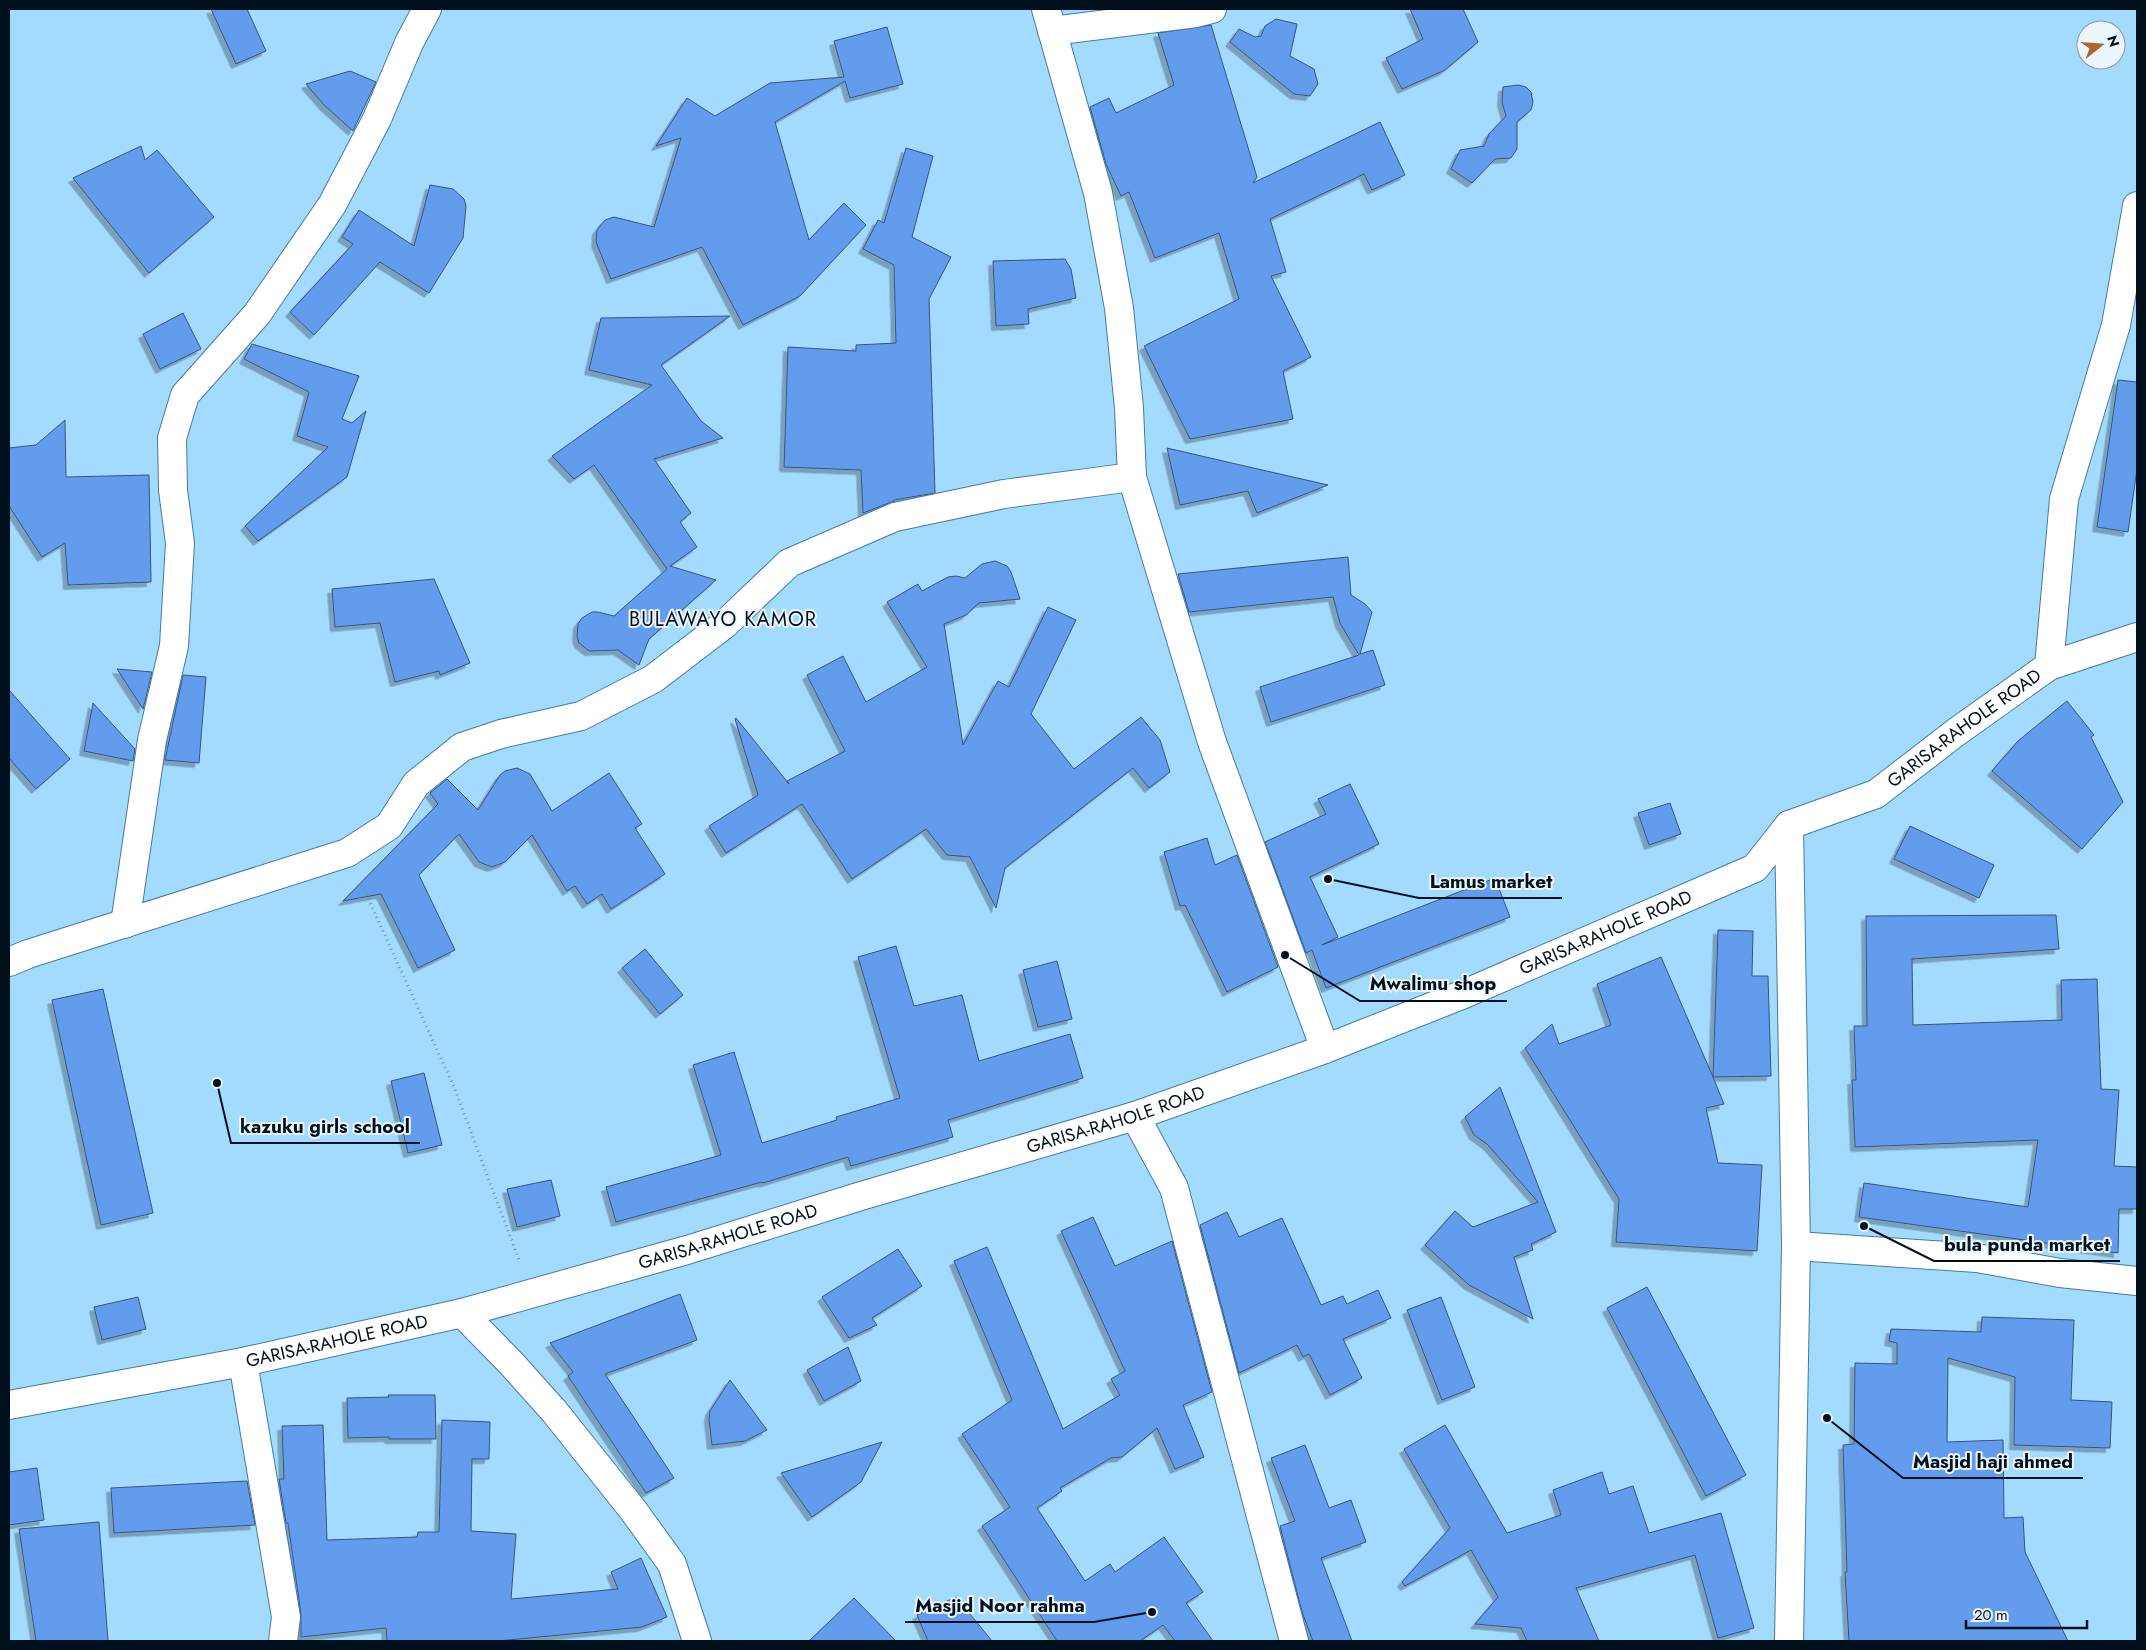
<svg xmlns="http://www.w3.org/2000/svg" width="2146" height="1650" viewBox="0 0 2146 1650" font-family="Jost,sans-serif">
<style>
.building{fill:#649cec;stroke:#37547d;filter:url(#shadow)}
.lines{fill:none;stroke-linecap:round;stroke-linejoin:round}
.minor-casing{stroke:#457b9b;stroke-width:30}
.path{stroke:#6b95b1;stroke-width:3;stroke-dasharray:1 4;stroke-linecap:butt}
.minor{stroke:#fff;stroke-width:28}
.labels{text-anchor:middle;stroke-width:4;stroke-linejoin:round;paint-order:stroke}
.street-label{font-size:18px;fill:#00111d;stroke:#eaf5fc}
.quarter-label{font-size:20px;letter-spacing:1px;fill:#00111d;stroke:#eaf5fc}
.leader{fill:none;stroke:#00111d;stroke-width:2}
.callout-dot{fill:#00111d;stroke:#eaf5fc;stroke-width:2}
.callout-label{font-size:19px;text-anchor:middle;font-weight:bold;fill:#00111d;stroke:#eaf5fc;stroke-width:4;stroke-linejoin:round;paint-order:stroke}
</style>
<defs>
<filter id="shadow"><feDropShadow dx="-4.5" dy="4.5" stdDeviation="0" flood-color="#0004"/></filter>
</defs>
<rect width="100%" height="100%" fill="#a3dbff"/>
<g class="building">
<path d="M 211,9 L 247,9 L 266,51 L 236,64 Z"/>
<path d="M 1410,9 L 1463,9 L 1478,42 L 1445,70 L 1402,89 L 1386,58 L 1423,39 Z"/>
<path d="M 1276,19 L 1297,24 L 1290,56 L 1314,69 L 1318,84 L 1310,96 L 1294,94 L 1230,42 L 1239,29 L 1255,37 L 1261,36 L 1265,26 Z"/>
<path d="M 1211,25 L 1257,177 L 1253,183 L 1380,122 L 1405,175 L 1372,190 L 1364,174 L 1270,219 L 1286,272 L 1271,276 L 1311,357 L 1283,371 L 1293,419 L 1190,439 L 1144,346 L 1239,299 L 1219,233 L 1155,258 L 1129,192 L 1121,196 L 1106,164 L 1090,107 L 1109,98 L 1116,113 L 1174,85 L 1158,33 Z"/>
<path d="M 887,27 L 903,84 L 850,98 L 845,81 L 775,122 L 809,240 L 844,203 L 866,225 L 800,296 L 743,325 L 702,247 L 611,279 L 596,242 L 597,230 L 605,220 L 614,217 L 654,227 L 681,138 L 656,146 L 687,98 L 715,116 L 770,83 L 844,77 L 834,41 Z"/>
<path d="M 350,71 L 376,82 L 353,131 L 324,105 L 306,84 Z"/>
<path d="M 1518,85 L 1526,87 L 1531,92 L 1533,102 L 1531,110 L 1517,122 L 1517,149 L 1511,158 L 1495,159 L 1472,183 L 1451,169 L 1460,150 L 1484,146 L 1489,134 L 1506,116 L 1502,102 L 1503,87 Z"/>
<path d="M 141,146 L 145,160 L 157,150 L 214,217 L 149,273 L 73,178 Z"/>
<path d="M 906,148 L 933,156 L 912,237 L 951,257 L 929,299 L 935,493 L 894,500 L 894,501 L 863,513 L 861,470 L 784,467 L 788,347 L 856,351 L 856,345 L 896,343 L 894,265 L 863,249 L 878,220 L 884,223 Z"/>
<path d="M 430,185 L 453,189 L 464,199 L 466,206 L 463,238 L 429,293 L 380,262 L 314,335 L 290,312 L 353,244 L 342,237 L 359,210 L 414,246 Z"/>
<path d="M 1065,259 L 1071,269 L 1076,298 L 1028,309 L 1029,324 L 996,326 L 993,261 Z"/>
<path d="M 183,313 L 201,349 L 160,369 L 143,334 Z"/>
<path d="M 730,316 L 661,365 L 701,421 L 723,438 L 654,459 L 691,513 L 680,522 L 697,547 L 670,566 L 716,580 L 649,639 L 639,665 L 618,650 L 589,651 L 579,643 L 577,637 L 578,624 L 582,618 L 592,612 L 598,612 L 614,616 L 667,569 L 594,465 L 574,479 L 552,456 L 652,385 L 589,370 L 601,318 Z"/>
<path d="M 252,344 L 359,376 L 342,419 L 352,423 L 366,411 L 347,477 L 258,541 L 245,526 L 328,447 L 297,436 L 309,392 L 244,359 Z"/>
<path d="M 2118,380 L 2137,382 L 2137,469 L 2128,532 L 2097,527 Z"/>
<path d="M 65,420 L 66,477 L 149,475 L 151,582 L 68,585 L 65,543 L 42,557 L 9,506 L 9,448 L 36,445 Z"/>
<path d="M 1167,448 L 1236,464 L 1328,485 L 1257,513 L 1248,491 L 1180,505 Z"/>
<path d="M 1348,557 L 1351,595 L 1365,604 L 1372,612 L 1360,654 L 1373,650 L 1385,685 L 1271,722 L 1260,687 L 1359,655 L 1340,623 L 1333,597 L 1189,612 L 1178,574 Z"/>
<path d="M 995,561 L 1007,566 L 1011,572 L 1020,599 L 979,603 L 966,615 L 944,624 L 963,745 L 998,681 L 1009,687 L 1048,607 L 1076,620 L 1031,714 L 1074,769 L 1141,717 L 1160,740 L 1170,772 L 1149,788 L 1133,768 L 1005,868 L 996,908 L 970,857 L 947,855 L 926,829 L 852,879 L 802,804 L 726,853 L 709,826 L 758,795 L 735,719 L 736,718 L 789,784 L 787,781 L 845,751 L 807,675 L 843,656 L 866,702 L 927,667 L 887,602 L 918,584 L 922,591 L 948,577 L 956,576 L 965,578 L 982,564 Z"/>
<path d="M 434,579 L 470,663 L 440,675 L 439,671 L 395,682 L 380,623 L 335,627 L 332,589 Z"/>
<path d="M 117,669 L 152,672 L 143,709 Z"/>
<path d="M 183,675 L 206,677 L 199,763 L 165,760 Z"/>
<path d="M 9,690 L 70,759 L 36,789 L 9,758 Z"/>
<path d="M 2067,701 L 2094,735 L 2091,737 L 2123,802 L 2082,849 L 1992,771 L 2018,741 Z"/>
<path d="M 93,703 L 135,749 L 133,761 L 84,751 Z"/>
<path d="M 517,768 L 530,774 L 552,811 L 609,773 L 642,824 L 635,828 L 665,874 L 611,909 L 602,894 L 587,904 L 575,886 L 567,891 L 532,835 L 505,862 L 492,867 L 479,862 L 459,834 L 419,875 L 455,950 L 418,968 L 381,894 L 343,901 L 438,804 L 430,793 L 447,779 L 478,810 L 500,775 L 505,771 Z"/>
<path d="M 1350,784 L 1379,844 L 1310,877 L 1338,937 L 1322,945 L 1495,878 L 1510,917 L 1326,988 L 1312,950 L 1306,953 L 1265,842 L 1326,814 L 1318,799 Z"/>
<path d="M 1670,803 L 1681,834 L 1649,845 L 1638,813 Z"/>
<path d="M 1910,826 L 1994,865 L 1979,898 L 1894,859 Z"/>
<path d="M 1207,838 L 1215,865 L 1237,855 L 1278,967 L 1227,992 L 1185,905 L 1180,906 L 1164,852 Z"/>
<path d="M 2056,915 L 2059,949 L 1912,959 L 1913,1025 L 2062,1020 L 2061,980 L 2097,979 L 2101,1089 L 2119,1090 L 2114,1166 L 2137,1167 L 2137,1209 L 2119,1209 L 2118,1253 L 1859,1217 L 1864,1183 L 2028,1207 L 2038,1140 L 1855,1147 L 1852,1080 L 1856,1080 L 1854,1026 L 1867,1026 L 1866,916 Z"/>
<path d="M 1718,930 L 1753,931 L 1752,976 L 1768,976 L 1771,1076 L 1713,1077 L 1724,1104 L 1706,1108 L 1718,1163 L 1762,1165 L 1757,1251 L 1616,1242 L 1619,1199 L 1525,1048 L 1552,1024 L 1559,1044 L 1611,1025 L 1597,984 L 1661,957 L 1713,1077 Z"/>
<path d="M 896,946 L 914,1006 L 962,995 L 979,1061 L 1070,1034 L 1083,1078 L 948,1120 L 953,1137 L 851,1166 L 848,1157 L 763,1183 L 762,1182 L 616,1222 L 606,1187 L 721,1155 L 693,1065 L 734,1052 L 762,1143 L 837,1120 L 836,1117 L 900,1098 L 858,957 Z"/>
<path d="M 645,949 L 683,995 L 660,1014 L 622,968 Z"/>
<path d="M 1057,961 L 1072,1019 L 1038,1027 L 1023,970 Z"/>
<path d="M 103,989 L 153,1213 L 101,1225 L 52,1000 Z"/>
<path d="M 424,1073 L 442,1145 L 408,1153 L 391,1081 Z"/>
<path d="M 1500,1087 L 1556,1232 L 1531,1244 L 1533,1250 L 1514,1257 L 1533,1319 L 1469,1285 L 1425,1245 L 1455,1211 L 1473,1227 L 1538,1202 L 1487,1144 L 1474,1135 L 1465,1117 Z"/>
<path d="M 551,1180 L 560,1216 L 517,1227 L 507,1189 Z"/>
<path d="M 1227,1212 L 1239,1237 L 1282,1218 L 1321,1305 L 1343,1296 L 1347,1304 L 1378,1290 L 1391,1318 L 1343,1339 L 1362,1378 L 1330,1395 L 1309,1354 L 1303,1357 L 1297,1345 L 1239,1373 L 1200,1225 Z"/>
<path d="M 1093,1217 L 1115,1266 L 1172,1241 L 1212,1392 L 1183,1405 L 1204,1457 L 1175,1469 L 1157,1428 L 1122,1457 L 1111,1458 L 1060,1488 L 1062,1491 L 1037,1508 L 1085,1581 L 1110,1564 L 1115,1572 L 1164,1537 L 1203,1592 L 1186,1603 L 1213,1641 L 1175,1641 L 1163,1625 L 1140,1641 L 1057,1641 L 982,1526 L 1010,1507 L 962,1434 L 1012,1400 L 954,1261 L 987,1247 L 1063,1429 L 1120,1395 L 1111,1379 L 1125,1371 L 1061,1231 Z"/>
<path d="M 898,1249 L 922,1286 L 872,1318 L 877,1325 L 849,1338 L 822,1297 Z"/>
<path d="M 1647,1287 L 1746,1475 L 1706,1496 L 1607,1308 Z"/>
<path d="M 680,1294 L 697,1340 L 605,1374 L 674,1478 L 646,1493 L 568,1376 L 573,1372 L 550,1343 Z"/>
<path d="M 138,1297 L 146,1329 L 102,1340 L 94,1307 Z"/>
<path d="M 1441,1297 L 1475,1387 L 1442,1400 L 1407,1310 Z"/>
<path d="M 1982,1317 L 2074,1320 L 2071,1400 L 2112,1402 L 2110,1448 L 2014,1445 L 2015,1377 L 1948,1358 L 1947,1442 L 2003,1440 L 2004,1518 L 2023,1517 L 2025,1552 L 2068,1641 L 1849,1641 L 1845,1572 L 1847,1572 L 1843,1445 L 1854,1444 L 1855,1363 L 1897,1364 L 1897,1343 L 1889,1341 L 1891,1329 L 1981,1332 Z"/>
<path d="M 848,1347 L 861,1381 L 824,1401 L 807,1370 Z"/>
<path d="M 730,1380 L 767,1430 L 745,1441 L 712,1445 L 709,1419 L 710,1411 Z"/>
<path d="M 388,1395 L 435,1395 L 436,1439 L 389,1439 L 389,1437 L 348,1438 L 347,1398 L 389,1397 Z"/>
<path d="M 442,1420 L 490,1422 L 489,1459 L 472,1459 L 471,1531 L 516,1534 L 511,1599 L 618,1589 L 611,1572 L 641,1558 L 667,1617 L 642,1627 L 498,1641 L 387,1641 L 386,1628 L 301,1637 L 301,1614 L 288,1523 L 286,1523 L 279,1479 L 284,1479 L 282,1426 L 323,1425 L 327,1540 L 417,1537 L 418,1532 L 439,1532 Z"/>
<path d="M 1445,1425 L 1507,1533 L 1561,1515 L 1553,1490 L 1602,1472 L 1609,1494 L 1633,1486 L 1649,1533 L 1721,1513 L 1754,1628 L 1718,1638 L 1695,1555 L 1576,1588 L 1599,1641 L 1527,1641 L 1521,1628 L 1475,1624 L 1498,1597 L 1471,1550 L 1405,1586 L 1402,1582 L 1450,1528 L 1404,1449 Z"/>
<path d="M 882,1442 L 861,1482 L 812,1517 L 781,1473 Z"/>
<path d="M 1305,1445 L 1329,1508 L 1351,1500 L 1366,1542 L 1321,1558 L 1352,1641 L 1313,1641 L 1302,1612 L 1280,1526 L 1295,1521 L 1271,1458 Z"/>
<path d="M 37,1468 L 44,1520 L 9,1525 L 9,1472 Z"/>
<path d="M 247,1481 L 255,1525 L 114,1533 L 111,1488 Z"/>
<path d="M 99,1522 L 108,1641 L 36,1641 L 19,1529 Z"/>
<path d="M 956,1597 L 992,1641 L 928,1641 L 917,1615 Z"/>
<path d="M 854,1598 L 896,1641 L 809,1641 Z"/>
</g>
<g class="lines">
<g class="minor-casing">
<g id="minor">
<path d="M 1046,9 L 1098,193 L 1119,308 L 1129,408 L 1132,477 L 1212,742 L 1325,1049"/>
<path d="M 1052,31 L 1196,13 L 1212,9"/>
<path d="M 2049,666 L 2064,499 L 2116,325 L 2137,206"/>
<path d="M 1789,825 L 1796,1246 L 1789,1641"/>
<path d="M 125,924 L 152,740 L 174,646 L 180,543 L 173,490 L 172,438 L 185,395 L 257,314 L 332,205 L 377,119 L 409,43 L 427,9"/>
<path d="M 9,962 L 28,954 L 347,853 L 389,826 L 416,784 L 462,747 L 501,734 L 581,716 L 653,679 L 725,624 L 789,563 L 895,517 L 1004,494 L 1132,477"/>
<path d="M 1135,1116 L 1174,1188 L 1294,1641"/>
<path d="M 1796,1246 L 1977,1258 L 2060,1273 L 2137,1281"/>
<path d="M 462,1313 L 511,1363 L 554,1411 L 633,1510 L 672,1564 L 697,1641"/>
<path d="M 243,1362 L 286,1617 L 283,1641"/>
<path id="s1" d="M 9,1405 L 243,1362 L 462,1313 L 687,1250 L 861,1196 L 1135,1116 L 1325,1049 L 1464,994 L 1755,868 L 1789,825 L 1876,794 L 1955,733 L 2049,666 L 2137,637"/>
</g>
</g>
<path class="path" d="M 362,885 L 454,1087 L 519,1260"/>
<use href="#minor" class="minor"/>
</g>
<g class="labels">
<g class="street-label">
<text dy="6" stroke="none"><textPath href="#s1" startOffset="2089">GARISA-RAHOLE ROAD</textPath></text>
<text dy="6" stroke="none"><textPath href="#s1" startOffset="1669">GARISA-RAHOLE ROAD</textPath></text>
<text dy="6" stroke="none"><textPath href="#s1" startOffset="1144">GARISA-RAHOLE ROAD</textPath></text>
<text dy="6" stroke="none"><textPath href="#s1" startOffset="739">GARISA-RAHOLE ROAD</textPath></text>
<text dy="6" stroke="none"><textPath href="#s1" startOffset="334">GARISA-RAHOLE ROAD</textPath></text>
</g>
<g class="quarter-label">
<text x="723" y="626">BULAWAYO KAMOR</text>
</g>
</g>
<path class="leader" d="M1328 879L1419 898H1562M1285 955L1360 1001H1507M217 1083L231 1143H420M1864 1226L1934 1261H2120M1827 1418L1903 1478H2083M1152 1612L1094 1622H905"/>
<g class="callout-dot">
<circle cx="1328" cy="879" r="5"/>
<circle cx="1285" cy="955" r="5"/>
<circle cx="217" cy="1083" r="5"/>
<circle cx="1864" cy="1226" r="5"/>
<circle cx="1827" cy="1418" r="5"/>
<circle cx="1152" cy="1612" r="5"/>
</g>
<g class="callout-label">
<text x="1491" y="888">Lamus market</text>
<text x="1433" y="990">Mwalimu shop</text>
<text x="325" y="1133">kazuku girls school</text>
<text x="2027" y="1251">bula punda market</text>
<text x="1993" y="1468">Masjid haji ahmed</text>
<text x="1000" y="1612">Masjid Noor rahma</text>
</g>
<rect width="2146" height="1650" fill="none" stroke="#00111d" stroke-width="20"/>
<g transform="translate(2101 45) rotate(73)"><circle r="24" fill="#eaf5fc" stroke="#8c9aa3"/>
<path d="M0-4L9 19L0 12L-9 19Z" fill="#a96732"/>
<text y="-8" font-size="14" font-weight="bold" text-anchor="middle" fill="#00111d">N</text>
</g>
<path d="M1966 1620v8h121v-8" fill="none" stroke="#00111d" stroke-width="2.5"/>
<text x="1974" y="1620" font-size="15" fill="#00111d" stroke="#eaf5fc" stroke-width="4" paint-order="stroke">20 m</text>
</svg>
